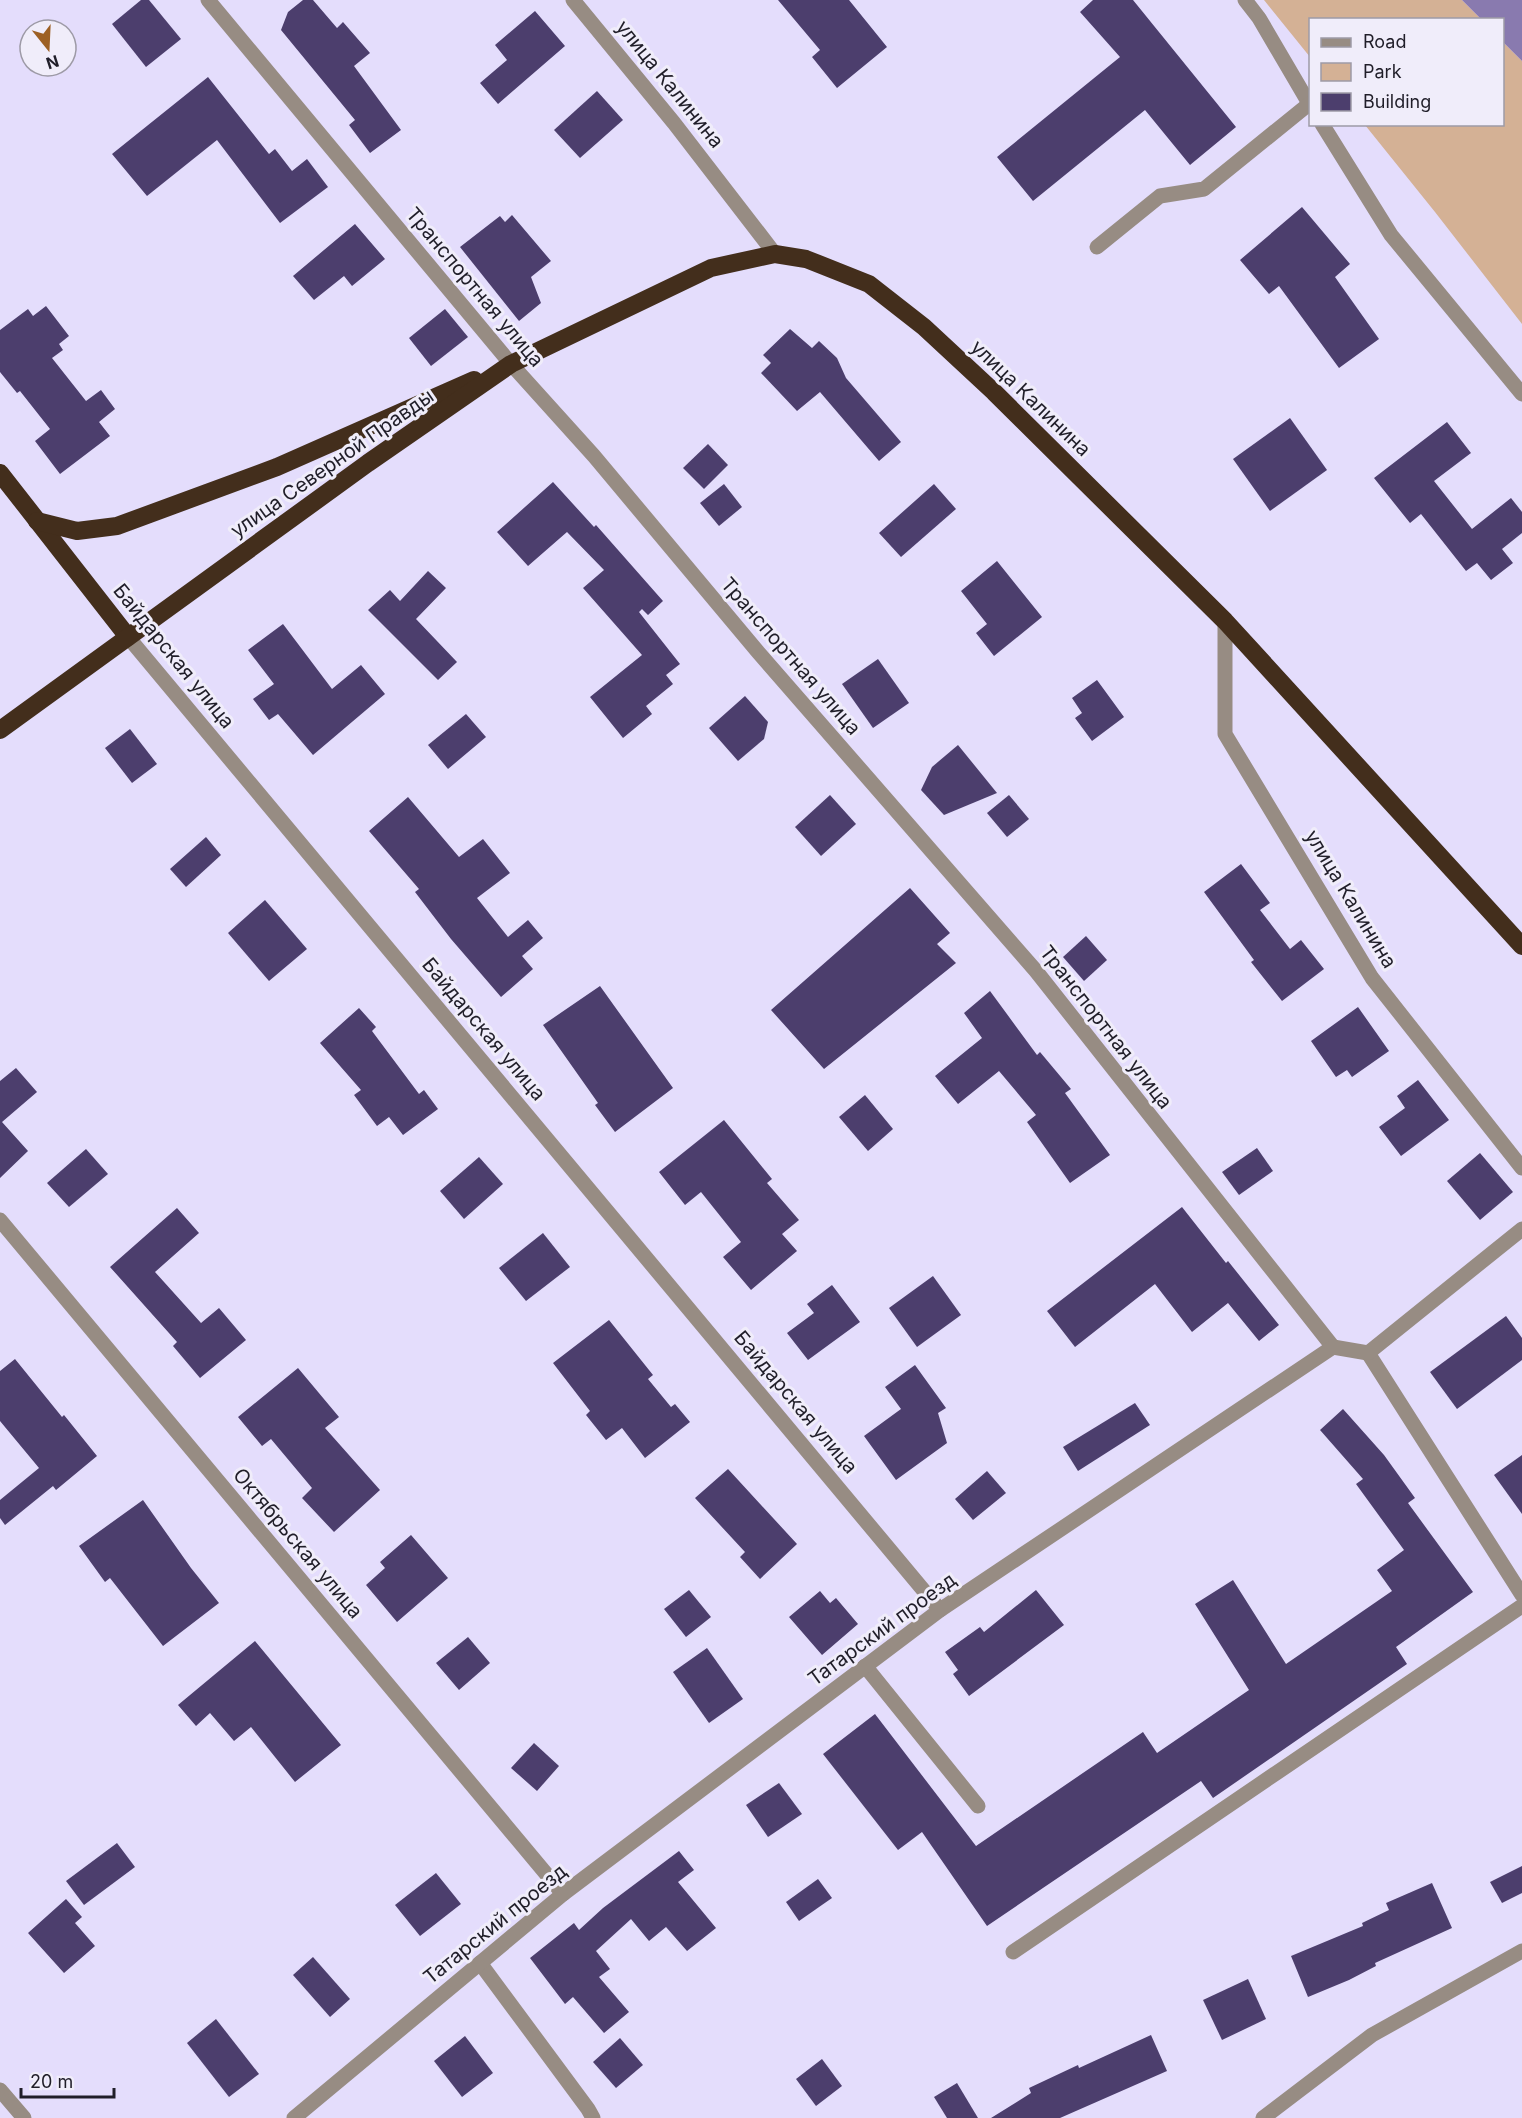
<svg xmlns="http://www.w3.org/2000/svg" width="1522" height="2118" viewBox="0 0 1522 2118" font-family="Inter,sans-serif">
<style>
.green{fill:#d4b195}
.water{fill:#897aaf}
.building{fill:#4c3e6d}
.lines{fill:none;stroke-linecap:round;stroke-linejoin:round}
.minor{stroke:#978c83;stroke-width:15}
.highway{stroke:#432e1c;stroke-width:18}
.labels{text-anchor:middle;stroke-width:6;stroke-linejoin:round;paint-order:stroke}
.street-label{font-size:20px;fill:#201e29;stroke:#f0edfa}
</style>
<rect width="100%" height="100%" fill="#e4ddfc"/>
<g class="green">
<path d="M 1264,0 L 1462,0 L 1481,19 L 1310,20 L 1310,57 Z"/>
<path d="M 1503,42 L 1522,61 L 1522,324 L 1435,212 L 1365,125 L 1502,124 Z"/>
</g>
<path class="water" d="M 1462,0 L 1522,0 L 1522,61 L 1503,42 L 1502,20 L 1481,19 Z"/>
<g class="building">
<path d="M 141,0 L 149,0 L 181,39 L 146,67 L 112,24 Z"/>
<path d="M 303,0 L 313,0 L 337,28 L 343,22 L 370,53 L 354,66 L 401,130 L 370,153 L 349,125 L 355,120 L 281,30 L 288,12 Z"/>
<path d="M 778,0 L 849,0 L 887,47 L 837,88 L 812,57 L 820,50 Z"/>
<path d="M 1093,0 L 1133,0 L 1236,127 L 1190,165 L 1145,110 L 1033,201 L 997,157 L 1120,57 L 1080,12 Z"/>
<path d="M 535,11 L 565,46 L 498,104 L 480,83 L 507,60 L 495,45 Z"/>
<path d="M 208,77 L 269,154 L 275,149 L 292,171 L 307,159 L 328,187 L 280,223 L 217,140 L 147,196 L 112,154 Z"/>
<path d="M 597,91 L 623,120 L 580,158 L 554,130 Z"/>
<path d="M 1302,207 L 1350,264 L 1335,277 L 1379,339 L 1339,368 L 1279,286 L 1269,294 L 1240,260 Z"/>
<path d="M 512,215 L 551,261 L 531,277 L 541,303 L 519,321 L 460,247 L 500,216 L 505,222 Z"/>
<path d="M 355,224 L 385,259 L 352,286 L 344,276 L 314,300 L 293,276 Z"/>
<path d="M 46,306 L 69,336 L 59,344 L 63,350 L 52,358 L 86,401 L 101,390 L 115,409 L 99,422 L 110,436 L 60,474 L 35,441 L 50,429 L 20,391 L 17,393 L 0,372 L 0,330 L 28,309 L 33,316 Z"/>
<path d="M 445,309 L 468,337 L 431,366 L 409,338 Z"/>
<path d="M 790,329 L 812,348 L 819,341 L 837,358 L 846,378 L 901,442 L 879,461 L 820,392 L 797,411 L 761,373 L 771,363 L 763,355 Z"/>
<path d="M 1290,418 L 1327,470 L 1270,511 L 1233,459 Z"/>
<path d="M 1447,422 L 1471,453 L 1434,481 L 1472,529 L 1511,498 L 1522,512 L 1522,533 L 1502,549 L 1513,563 L 1491,580 L 1477,563 L 1466,571 L 1421,514 L 1410,523 L 1374,478 Z"/>
<path d="M 708,444 L 728,465 L 704,489 L 683,468 Z"/>
<path d="M 553,482 L 594,527 L 596,525 L 663,601 L 648,615 L 642,609 L 639,612 L 680,664 L 666,675 L 673,684 L 646,706 L 652,714 L 623,738 L 590,697 L 642,655 L 583,588 L 604,570 L 567,532 L 528,566 L 497,532 Z"/>
<path d="M 724,484 L 742,507 L 719,526 L 700,503 Z"/>
<path d="M 934,484 L 956,509 L 901,557 L 879,533 Z"/>
<path d="M 997,561 L 1042,617 L 994,656 L 976,633 L 987,624 L 961,591 Z"/>
<path d="M 428,571 L 446,588 L 416,619 L 457,662 L 438,680 L 368,610 L 390,590 L 400,601 Z"/>
<path d="M 283,624 L 332,689 L 361,665 L 385,694 L 313,755 L 278,714 L 269,720 L 253,699 L 274,684 L 248,650 Z"/>
<path d="M 878,659 L 909,703 L 873,728 L 842,684 Z"/>
<path d="M 1097,680 L 1124,717 L 1092,741 L 1075,718 L 1082,713 L 1072,698 Z"/>
<path d="M 745,696 L 768,722 L 764,739 L 738,761 L 709,728 Z"/>
<path d="M 466,714 L 486,737 L 448,769 L 428,745 Z"/>
<path d="M 130,729 L 157,764 L 132,783 L 105,748 Z"/>
<path d="M 958,745 L 997,793 L 944,815 L 921,790 L 932,767 Z"/>
<path d="M 830,795 L 856,824 L 821,856 L 795,827 Z"/>
<path d="M 1009,795 L 1029,819 L 1007,837 L 987,813 Z"/>
<path d="M 408,797 L 459,857 L 483,839 L 510,873 L 477,898 L 508,937 L 528,920 L 543,938 L 522,956 L 533,969 L 501,997 L 451,939 L 415,892 L 419,889 L 369,831 Z"/>
<path d="M 206,837 L 221,855 L 186,887 L 170,869 Z"/>
<path d="M 1241,864 L 1270,903 L 1260,910 L 1290,949 L 1301,940 L 1324,969 L 1282,1001 L 1251,962 L 1254,960 L 1204,892 Z"/>
<path d="M 910,888 L 950,933 L 937,944 L 956,963 L 824,1069 L 771,1010 Z"/>
<path d="M 265,900 L 307,949 L 269,981 L 228,933 Z"/>
<path d="M 1086,936 L 1107,960 L 1084,981 L 1063,957 Z"/>
<path d="M 600,986 L 673,1088 L 615,1132 L 595,1105 L 598,1103 L 543,1025 Z"/>
<path d="M 990,991 L 1037,1055 L 1040,1052 L 1071,1089 L 1065,1093 L 1110,1155 L 1070,1183 L 1027,1122 L 1036,1115 L 999,1071 L 958,1104 L 935,1076 L 982,1038 L 964,1013 Z"/>
<path d="M 1358,1007 L 1389,1051 L 1352,1077 L 1347,1070 L 1336,1077 L 1311,1041 Z"/>
<path d="M 359,1008 L 376,1027 L 372,1031 L 419,1094 L 424,1090 L 438,1109 L 403,1135 L 389,1117 L 377,1126 L 354,1095 L 361,1090 L 320,1043 Z"/>
<path d="M 16,1068 L 37,1092 L 2,1122 L 28,1151 L 0,1178 L 0,1081 Z"/>
<path d="M 1418,1080 L 1449,1120 L 1401,1156 L 1379,1127 L 1405,1108 L 1397,1096 Z"/>
<path d="M 865,1095 L 893,1129 L 868,1151 L 839,1117 Z"/>
<path d="M 724,1120 L 772,1179 L 767,1183 L 799,1220 L 782,1234 L 797,1251 L 751,1290 L 723,1257 L 741,1242 L 701,1192 L 685,1205 L 659,1172 Z"/>
<path d="M 1257,1148 L 1273,1171 L 1239,1195 L 1222,1172 Z"/>
<path d="M 86,1149 L 108,1174 L 69,1207 L 47,1183 Z"/>
<path d="M 1480,1153 L 1513,1192 L 1480,1220 L 1447,1181 Z"/>
<path d="M 479,1157 L 503,1184 L 464,1219 L 440,1191 Z"/>
<path d="M 1182,1207 L 1226,1263 L 1228,1261 L 1279,1325 L 1259,1341 L 1228,1303 L 1192,1332 L 1155,1284 L 1075,1347 L 1047,1311 Z"/>
<path d="M 177,1208 L 199,1233 L 155,1272 L 201,1323 L 219,1308 L 246,1340 L 200,1378 L 173,1346 L 177,1342 L 110,1267 Z"/>
<path d="M 543,1233 L 570,1267 L 526,1301 L 499,1268 Z"/>
<path d="M 933,1276 L 961,1315 L 917,1347 L 889,1308 Z"/>
<path d="M 832,1285 L 860,1322 L 808,1360 L 787,1333 L 814,1313 L 807,1304 Z"/>
<path d="M 1506,1316 L 1522,1338 L 1522,1360 L 1457,1409 L 1430,1372 Z"/>
<path d="M 609,1320 L 653,1375 L 648,1379 L 671,1407 L 675,1404 L 690,1422 L 645,1458 L 622,1428 L 606,1440 L 586,1415 L 590,1411 L 553,1363 Z"/>
<path d="M 15,1359 L 62,1417 L 64,1415 L 97,1456 L 56,1490 L 53,1486 L 5,1525 L 0,1518 L 0,1500 L 39,1468 L 0,1421 L 0,1371 Z"/>
<path d="M 915,1365 L 946,1408 L 938,1413 L 947,1443 L 896,1480 L 864,1436 L 901,1409 L 885,1387 Z"/>
<path d="M 298,1368 L 339,1417 L 325,1428 L 380,1490 L 334,1532 L 302,1498 L 312,1488 L 271,1439 L 262,1446 L 238,1417 Z"/>
<path d="M 1135,1403 L 1150,1425 L 1078,1471 L 1063,1447 Z"/>
<path d="M 1343,1409 L 1384,1455 L 1415,1498 L 1408,1503 L 1473,1592 L 1396,1647 L 1407,1664 L 1213,1798 L 1201,1781 L 987,1926 L 922,1832 L 898,1850 L 823,1754 L 875,1714 L 976,1846 L 1143,1732 L 1157,1753 L 1249,1690 L 1195,1604 L 1233,1580 L 1286,1664 L 1392,1591 L 1377,1570 L 1404,1550 L 1356,1484 L 1363,1479 L 1320,1430 Z"/>
<path d="M 1522,1455 L 1522,1514 L 1494,1475 Z"/>
<path d="M 728,1469 L 797,1544 L 760,1579 L 740,1557 L 745,1552 L 695,1498 Z"/>
<path d="M 987,1471 L 1006,1493 L 973,1520 L 955,1499 Z"/>
<path d="M 143,1500 L 191,1568 L 219,1603 L 163,1646 L 110,1578 L 105,1582 L 79,1546 Z"/>
<path d="M 411,1535 L 448,1578 L 397,1622 L 366,1585 L 385,1568 L 380,1562 Z"/>
<path d="M 689,1590 L 711,1617 L 686,1637 L 664,1609 Z"/>
<path d="M 1036,1590 L 1064,1625 L 969,1696 L 953,1674 L 958,1670 L 945,1652 L 980,1627 L 984,1632 Z"/>
<path d="M 820,1591 L 830,1603 L 836,1598 L 858,1624 L 822,1655 L 789,1617 Z"/>
<path d="M 468,1637 L 490,1663 L 459,1690 L 436,1663 Z"/>
<path d="M 255,1641 L 341,1745 L 295,1782 L 251,1727 L 234,1741 L 210,1713 L 196,1726 L 178,1705 Z"/>
<path d="M 707,1648 L 743,1699 L 709,1723 L 673,1672 Z"/>
<path d="M 534,1743 L 559,1766 L 537,1791 L 511,1768 Z"/>
<path d="M 779,1783 L 802,1814 L 768,1837 L 746,1805 Z"/>
<path d="M 117,1843 L 135,1867 L 84,1905 L 66,1881 Z"/>
<path d="M 679,1851 L 694,1870 L 678,1882 L 716,1928 L 687,1951 L 666,1927 L 649,1941 L 631,1919 L 596,1951 L 610,1969 L 599,1977 L 629,2012 L 604,2033 L 573,1997 L 565,2004 L 530,1958 L 574,1923 L 579,1930 L 603,1908 Z"/>
<path d="M 1522,1866 L 1522,1893 L 1502,1903 L 1490,1882 Z"/>
<path d="M 436,1873 L 461,1904 L 420,1936 L 395,1905 Z"/>
<path d="M 818,1879 L 832,1898 L 799,1921 L 786,1902 Z"/>
<path d="M 1432,1883 L 1452,1928 L 1375,1963 L 1376,1966 L 1349,1980 L 1308,1997 L 1291,1956 L 1363,1926 L 1362,1923 L 1389,1910 L 1386,1903 Z"/>
<path d="M 66,1899 L 82,1917 L 75,1923 L 95,1946 L 64,1973 L 28,1933 Z"/>
<path d="M 313,1957 L 350,1999 L 330,2017 L 293,1975 Z"/>
<path d="M 1248,1979 L 1266,2019 L 1222,2040 L 1203,2000 Z"/>
<path d="M 216,2019 L 259,2074 L 229,2097 L 187,2043 Z"/>
<path d="M 1151,2035 L 1167,2071 L 1060,2118 L 991,2118 L 1031,2093 L 1029,2088 L 1078,2065 L 1079,2068 Z"/>
<path d="M 465,2036 L 493,2073 L 462,2097 L 434,2061 Z"/>
<path d="M 620,2038 L 643,2065 L 616,2088 L 593,2062 Z"/>
<path d="M 822,2059 L 842,2086 L 816,2106 L 796,2079 Z"/>
<path d="M 957,2083 L 978,2118 L 947,2118 L 934,2097 Z"/>
</g>
<g class="lines">
<g class="minor">
<path d="M 208,0 L 511,364 L 594,456 L 758,652 L 1036,971 L 1333,1347"/>
<path d="M 573,0 L 674,123 L 775,254"/>
<path d="M 1245,0 L 1259,18 L 1310,105"/>
<path d="M 1322,124 L 1391,235 L 1522,394"/>
<path d="M 1097,247 L 1160,196 L 1204,189 L 1309,104"/>
<path d="M 1225,621 L 1225,734 L 1372,978 L 1522,1168"/>
<path d="M 128,637 L 940,1610"/>
<path d="M 0,1220 L 563,1894"/>
<path d="M 1368,1353 L 1522,1595"/>
<path d="M 865,1666 L 978,1806"/>
<path d="M 1013,1952 L 1522,1606"/>
<path d="M 480,1963 L 588,2109 L 593,2118"/>
<path d="M 0,2090 L 24,2118"/>
<path d="M 294,2118 L 563,1894 L 940,1610 L 1333,1347 L 1368,1353 L 1522,1229"/>
<path d="M 1263,2118 L 1372,2035 L 1522,1951"/>
</g>
<g class="highway">
<path d="M 0,473 L 128,637"/>
<path d="M 37,521 L 77,531 L 117,526 L 277,467 L 474,380"/>
<path d="M 0,730 L 368,463 L 511,364 L 711,268 L 775,254 L 806,259 L 869,284 L 924,327 L 994,392 L 1225,621 L 1522,946"/>
</g>
</g>
<g class="labels">
<g class="street-label">
<text transform="translate(670 84) rotate(51)" y="7">улица Калинина</text>
<text transform="translate(475 287) rotate(50)" y="7">Транспортная улица</text>
<text transform="translate(1031 398) rotate(44)" y="7">улица Калинина</text>
<text transform="translate(332 463) rotate(-35)" y="7">улица Северной Правды</text>
<text transform="translate(174 656) rotate(51)" y="7">Байдарская улица</text>
<text transform="translate(791 656) rotate(49)" y="7">Транспортная улица</text>
<text transform="translate(1351 899) rotate(59)" y="7">улица Калинина</text>
<text transform="translate(1106 1027) rotate(52)" y="7">Транспортная улица</text>
<text transform="translate(484 1029) rotate(50)" y="7">Байдарская улица</text>
<text transform="translate(796 1402) rotate(50)" y="7">Байдарская улица</text>
<text transform="translate(298 1543) rotate(50)" y="7">Октябрьская улица</text>
<text transform="translate(882 1629) rotate(-36)" y="7">Татарский проезд</text>
<text transform="translate(495 1924) rotate(-39)" y="7">Татарский проезд</text>
</g>
</g>
<rect x="1309" y="18" width="195" height="108" fill="#f0edfa" stroke="#9d9aa6" stroke-width="1.5"/>
<rect x="1321" y="38" width="30" height="9" fill="#978c83" stroke="#9d9aa6" stroke-width="1.5"/>
<text x="1363" y="48" font-size="18" fill="#201e29">Road</text>
<rect x="1321" y="63" width="30" height="18" fill="#d4b195" stroke="#9d9aa6" stroke-width="1.5"/>
<text x="1363" y="78" font-size="18" fill="#201e29">Park</text>
<rect x="1321" y="93" width="30" height="18" fill="#4c3e6d" stroke="#9d9aa6" stroke-width="1.5"/>
<text x="1363" y="108" font-size="18" fill="#201e29">Building</text>
<g transform="translate(48 48) rotate(162)"><circle r="28" fill="#f0edfa" stroke="#9d9aa6" stroke-width="1.5"/>
<path d="M0-4.5L10 22L0 15L-10 22Z" fill="#9d6024"/>
<text y="-9" font-size="16" font-weight="bold" text-anchor="middle" fill="#201e29">N</text>
</g>
<path d="M21 2088v9h93v-9" fill="none" stroke="#201e29" stroke-width="3"/>
<text x="30" y="2088" font-size="18" fill="#201e29" stroke="#f0edfa" stroke-width="4.5" paint-order="stroke">20 m</text>
</svg>
